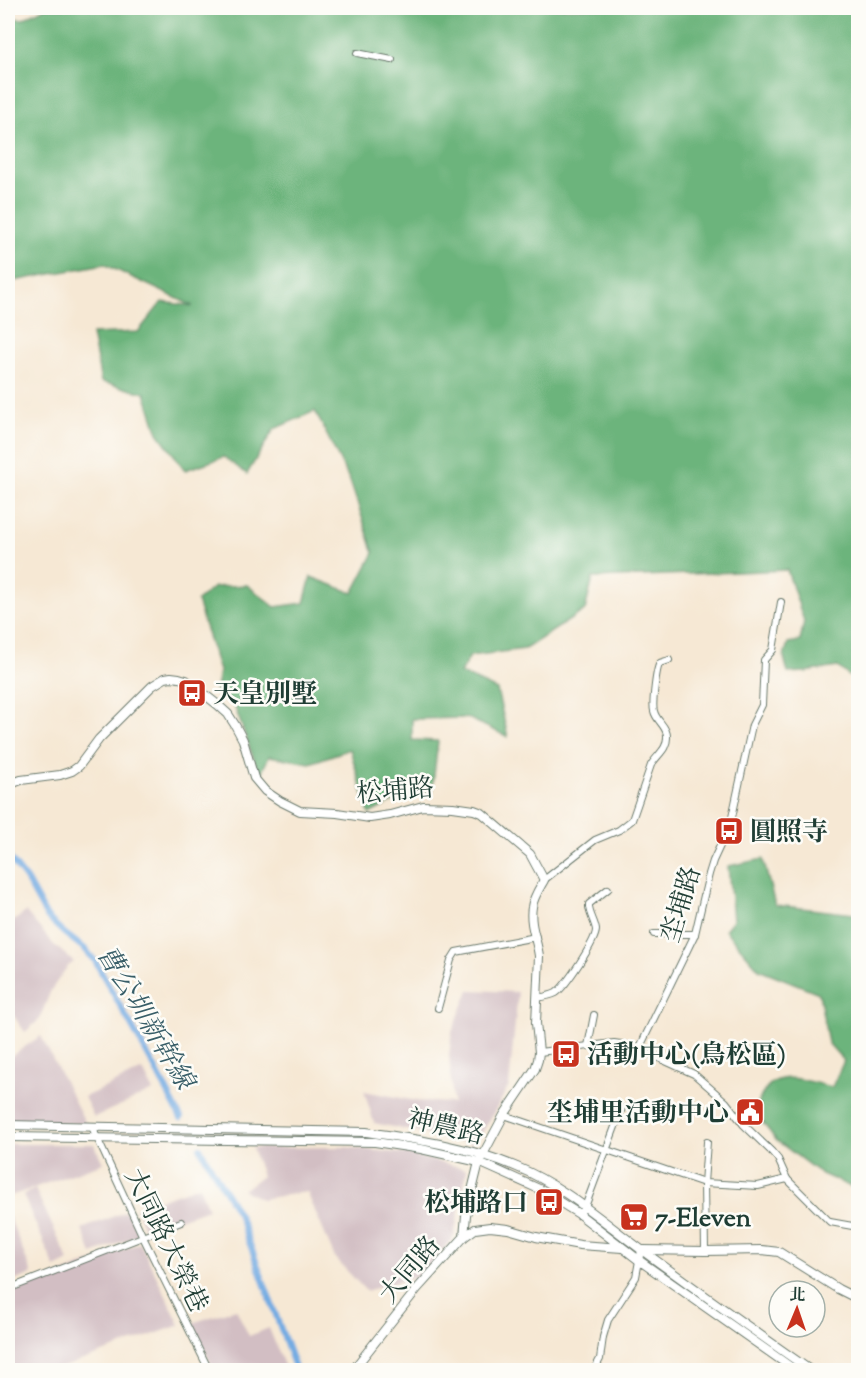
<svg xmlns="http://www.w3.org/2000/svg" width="866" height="1378" viewBox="0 0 866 1378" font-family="'Sorts Mill Goudy','Noto Serif TC',serif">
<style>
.industrial{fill:#d2bec3}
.forest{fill:#6cb47b;stroke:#467858;stroke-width:1.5}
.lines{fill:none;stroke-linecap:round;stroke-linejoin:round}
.canal{stroke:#73abe2;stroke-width:6}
.minor-casing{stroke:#6a796c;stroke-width:8}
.tertiary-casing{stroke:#6a796c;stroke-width:10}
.minor{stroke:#fff;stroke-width:6}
.tertiary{stroke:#fff;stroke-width:8}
.labels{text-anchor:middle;stroke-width:5;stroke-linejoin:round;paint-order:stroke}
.poi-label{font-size:26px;font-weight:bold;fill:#1f3d34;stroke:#fdfcf7;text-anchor:start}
.street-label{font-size:26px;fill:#1f3d34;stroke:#fdfcf7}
.water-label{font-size:27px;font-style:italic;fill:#385e68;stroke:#fdfcf7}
</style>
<rect width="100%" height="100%" fill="#fdfcf7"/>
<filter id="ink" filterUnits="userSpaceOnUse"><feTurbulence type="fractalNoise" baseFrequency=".0167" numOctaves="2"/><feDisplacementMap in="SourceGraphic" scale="12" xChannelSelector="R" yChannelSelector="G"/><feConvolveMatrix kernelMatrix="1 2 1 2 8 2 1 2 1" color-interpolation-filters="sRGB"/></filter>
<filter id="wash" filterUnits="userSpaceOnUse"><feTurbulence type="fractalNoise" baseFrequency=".008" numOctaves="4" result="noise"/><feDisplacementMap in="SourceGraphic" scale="24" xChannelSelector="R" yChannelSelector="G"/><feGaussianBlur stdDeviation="1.35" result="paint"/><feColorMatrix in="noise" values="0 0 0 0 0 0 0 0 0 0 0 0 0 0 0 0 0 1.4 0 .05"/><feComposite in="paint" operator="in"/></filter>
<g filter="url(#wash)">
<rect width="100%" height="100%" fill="#f6e8d4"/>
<g class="industrial">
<path d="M 26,912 L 54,945 L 74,962 L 67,967 L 51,990 L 39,1020 L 25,1032 L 8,1008 L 8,925 Z"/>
<path d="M 469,990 L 518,992 L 509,1086 L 482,1133 L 473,1144 L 374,1123 L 364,1091 L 417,1101 L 453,1103 L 449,1055 L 452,1032 Z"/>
<path d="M 41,1036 L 86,1124 L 8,1122 L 8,1058 Z"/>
<path d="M 143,1070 L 153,1091 L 94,1117 L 84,1097 Z"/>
<path d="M 8,1144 L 94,1144 L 103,1163 L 8,1197 Z"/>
<path d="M 345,1147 L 407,1154 L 467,1169 L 454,1236 L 424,1274 L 366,1291 L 335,1258 L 307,1192 L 261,1199 L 243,1190 L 262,1176 L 252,1148 Z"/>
<path d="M 199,1186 L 208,1209 L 145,1231 L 136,1208 Z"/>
<path d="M 35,1189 L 69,1261 L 55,1268 L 23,1195 Z"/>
<path d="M 127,1211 L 139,1235 L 92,1254 L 82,1229 Z"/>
<path d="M 8,1213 L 32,1274 L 8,1283 Z"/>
<path d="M 140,1243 L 180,1325 L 55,1370 L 13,1370 L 8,1362 L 8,1294 Z"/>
<path d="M 236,1309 L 249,1336 L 269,1328 L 286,1370 L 214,1370 L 192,1323 Z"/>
</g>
<g class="forest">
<path d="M 44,8 L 858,8 L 858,682 L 856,682 L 838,667 L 805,672 L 788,673 L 784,657 L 788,643 L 800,641 L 804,621 L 787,570 L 593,578 L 585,610 L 525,649 L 470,656 L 460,673 L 497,690 L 508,737 L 468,718 L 412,719 L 412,740 L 438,741 L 432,792 L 413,791 L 369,814 L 350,749 L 310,763 L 269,756 L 260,776 L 233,702 L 215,694 L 219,671 L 197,601 L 214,587 L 247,585 L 275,607 L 304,603 L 311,577 L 353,593 L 374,553 L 350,481 L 315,411 L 274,429 L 247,474 L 224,457 L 185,470 L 158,433 L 145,393 L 101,382 L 92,334 L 138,332 L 162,302 L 193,306 L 104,264 L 8,282 L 8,18 L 23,19 Z"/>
<path d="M 763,859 L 775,905 L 854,914 L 858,912 L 858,1190 L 820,1173 L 776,1140 L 755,1112 C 758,1105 760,1096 765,1090 C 780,1068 811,1083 832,1087 L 844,1061 L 828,1043 L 819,993 L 759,969 L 725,930 L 733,920 L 728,866 Z"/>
</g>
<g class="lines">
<g class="canal">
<path d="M 8,856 L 26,879 L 47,917 L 64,933 L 85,949 L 95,961 L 155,1068 L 181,1118"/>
<path d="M 200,1148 L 240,1217 L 296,1370"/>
</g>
</g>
</g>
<g filter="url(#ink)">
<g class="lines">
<g class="minor-casing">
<g id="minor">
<path d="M 357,53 L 392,60"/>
<path d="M 544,880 L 595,840 L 619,830 L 632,820 L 651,765 C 657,755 668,749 667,736 C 667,726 656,721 654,711 C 652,705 656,668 660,663 C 661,662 667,661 669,660"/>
<path d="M 654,934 L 695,934"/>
<path d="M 537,998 C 543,997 550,996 556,993 C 565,987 596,941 596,930 C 595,921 588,913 589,904 L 608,889"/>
<path d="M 438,1008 L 451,960 L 456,952 L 536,937"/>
<path d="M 588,1046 L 594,1015"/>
<path d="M 639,1049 L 695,934 L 709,874 L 713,861 L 731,822 L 752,725 L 762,705 L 764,660 L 773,650 L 781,602"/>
<path d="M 539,1052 L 614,1043 L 627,1045 L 639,1049 L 694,1074 L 726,1102 L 743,1124 L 772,1152 L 778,1159 L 787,1179 L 830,1222 L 858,1227"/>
<path d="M 504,1115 L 704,1183 L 758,1186 L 787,1179"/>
<path d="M 92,1127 L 143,1237 L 209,1370"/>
<path d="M 579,1214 L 585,1207 L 622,1108"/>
<path d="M 705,1251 L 704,1183 L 707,1142"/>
<path d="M 8,1289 L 181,1222"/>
<path d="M 594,1370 L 600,1359 L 603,1337 L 608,1320 L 636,1277 L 641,1250"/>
</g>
</g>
<g class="tertiary-casing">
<g id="tertiary">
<path d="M 8,785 L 21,780 L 60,775 L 72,771 L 79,766 L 99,739 L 152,686 L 165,678 L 171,677 L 179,678 L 186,680 L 218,705 L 228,714 L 235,725 L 243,740 L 254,778 L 265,791 L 280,801 L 300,811 L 337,813 L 370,818 L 390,815 L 423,806 L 453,807 L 474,810 L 482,813 L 530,854 L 544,880 C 539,889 533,898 532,907 C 529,924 537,940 539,956 L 536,1023 L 539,1052 L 538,1060 L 535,1069 L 504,1115 L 479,1162 L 466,1215 L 464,1237"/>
<path d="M 8,1125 L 366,1132 C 417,1139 470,1147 517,1167 C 564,1186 602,1221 643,1251 C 698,1291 754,1331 810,1370"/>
<path d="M 8,1137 L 375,1142 L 421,1149 L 479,1162 L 539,1189 L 579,1214 L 640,1261 L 795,1370"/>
<path d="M 643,1250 L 705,1251 L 762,1250 L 779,1252 L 838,1289 L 858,1299"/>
<path d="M 353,1370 L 417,1289 L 464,1237 L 475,1229 L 490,1227 L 508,1229 L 536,1237 L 580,1245 L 622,1248"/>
</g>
</g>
<use href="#minor" class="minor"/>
<use href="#tertiary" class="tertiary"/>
</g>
</g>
<defs>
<g id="bus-square" transform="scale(1.5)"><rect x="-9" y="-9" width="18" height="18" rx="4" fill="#c8321e" stroke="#fdfcf7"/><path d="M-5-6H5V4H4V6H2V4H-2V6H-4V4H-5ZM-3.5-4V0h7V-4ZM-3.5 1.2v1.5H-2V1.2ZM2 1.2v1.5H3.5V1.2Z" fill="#fff"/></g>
<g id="civic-square" transform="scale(1.5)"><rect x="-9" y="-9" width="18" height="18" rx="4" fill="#c8321e" stroke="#fdfcf7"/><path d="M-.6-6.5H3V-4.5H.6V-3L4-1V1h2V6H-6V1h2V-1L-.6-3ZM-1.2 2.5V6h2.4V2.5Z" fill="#fff"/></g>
<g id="supermarket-square" transform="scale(1.5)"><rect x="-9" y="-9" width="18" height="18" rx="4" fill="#c8321e" stroke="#fdfcf7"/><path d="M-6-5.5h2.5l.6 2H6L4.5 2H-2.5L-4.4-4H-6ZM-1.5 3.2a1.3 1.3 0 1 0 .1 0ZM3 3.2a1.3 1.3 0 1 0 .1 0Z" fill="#fff"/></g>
</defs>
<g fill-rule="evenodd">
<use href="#bus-square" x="192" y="693"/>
<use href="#bus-square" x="729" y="831"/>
<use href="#bus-square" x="566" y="1054"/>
<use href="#civic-square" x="750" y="1112"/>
<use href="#bus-square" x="549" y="1202"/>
<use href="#supermarket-square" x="634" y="1217"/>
</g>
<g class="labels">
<g class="poi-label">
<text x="213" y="702">天皇別墅</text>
<text x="750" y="840">圓照寺</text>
<text x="587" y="1063">活動中心(鳥松區)</text>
<text x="729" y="1121" text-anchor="end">坔埔里活動中心</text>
<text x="528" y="1211" text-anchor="end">松埔路口</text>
<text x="655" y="1226">7-Eleven</text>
</g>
<g class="street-label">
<text transform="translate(395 790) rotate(-5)" y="9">松埔路</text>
<text transform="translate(680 904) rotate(-73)" y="9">坔埔路</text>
<text transform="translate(446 1126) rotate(13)" y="9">神農路</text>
<text transform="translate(167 1240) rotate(64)" y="9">大同路大榮巷</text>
<text transform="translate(409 1269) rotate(-50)" y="9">大同路</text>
</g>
<g class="water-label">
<text transform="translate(146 1017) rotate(59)" y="9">曹公圳新幹線</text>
</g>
</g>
<rect width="866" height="1378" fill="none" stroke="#fdfcf7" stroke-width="30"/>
<g transform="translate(797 1309) rotate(2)"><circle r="28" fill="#fdfcf7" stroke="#a4b0a9" stroke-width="1.5"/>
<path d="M0-4.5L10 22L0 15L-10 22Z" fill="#c8321e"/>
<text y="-9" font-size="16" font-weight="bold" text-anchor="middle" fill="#1f3d34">北</text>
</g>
</svg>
